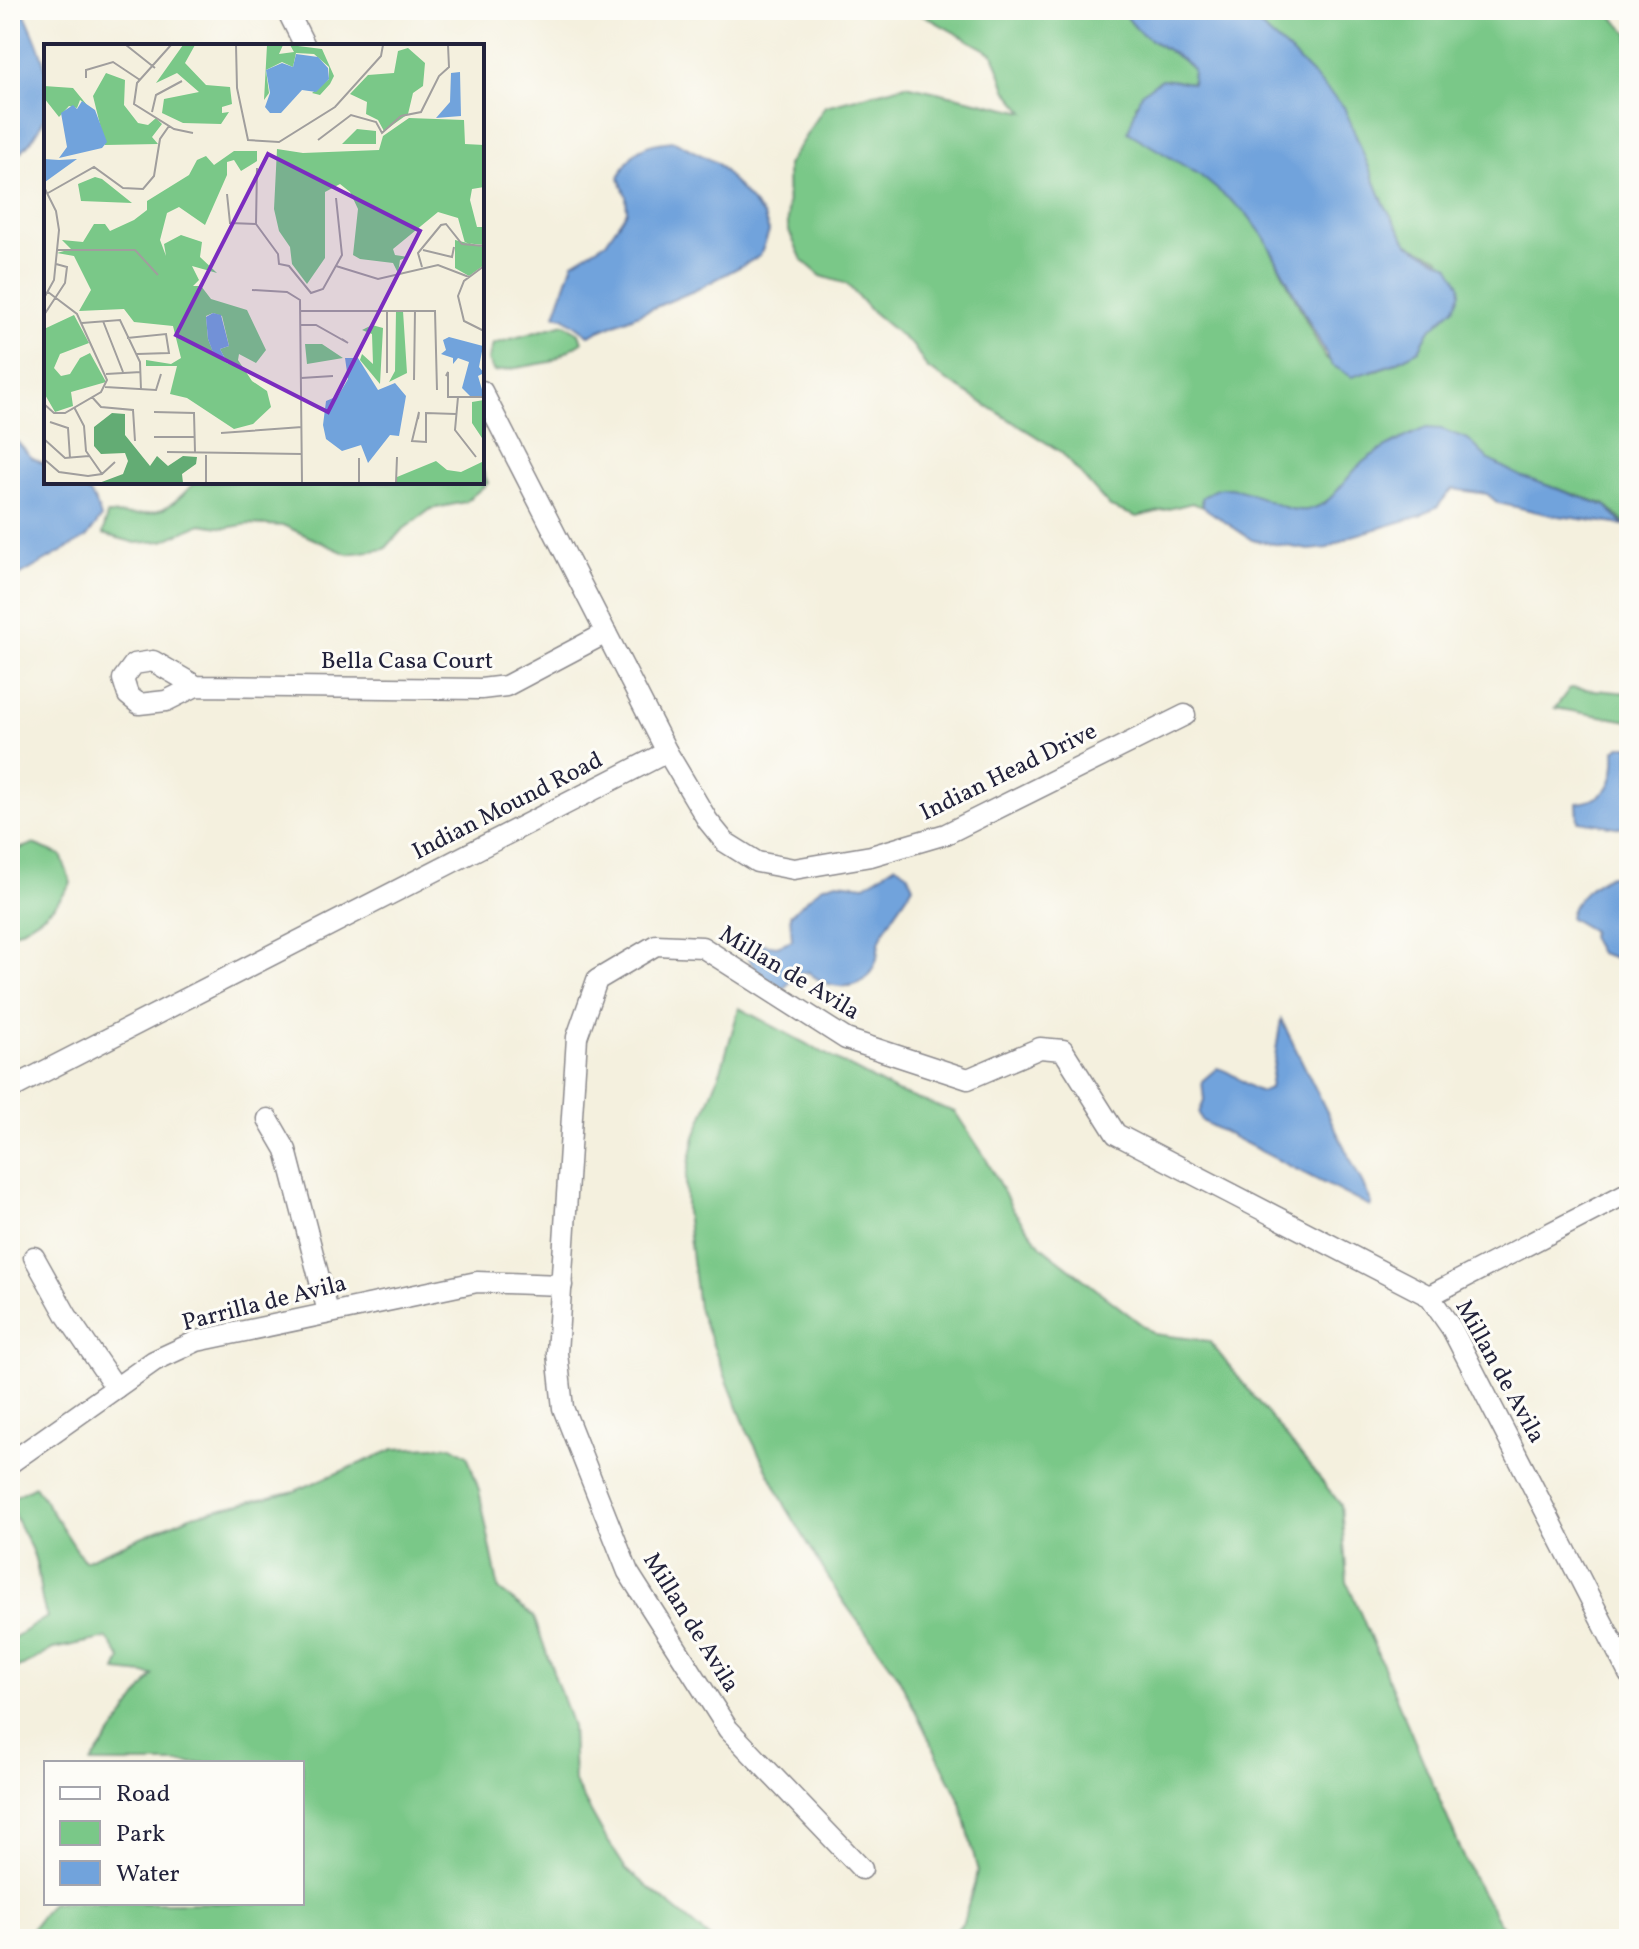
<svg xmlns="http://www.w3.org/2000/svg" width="1639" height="1949" viewBox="0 0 1639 1949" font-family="Vollkorn,serif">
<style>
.green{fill:#7ac888;stroke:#4e7562;stroke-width:2}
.water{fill:#71a3dc;stroke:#4a628c;stroke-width:2}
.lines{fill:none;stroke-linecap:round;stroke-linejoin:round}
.minor-casing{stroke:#8b898c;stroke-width:23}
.minor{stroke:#fff;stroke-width:20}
.labels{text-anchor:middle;stroke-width:6;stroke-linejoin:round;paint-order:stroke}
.street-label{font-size:24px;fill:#22223b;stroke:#fdfcf7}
.inset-road{fill:none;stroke:#a09e9d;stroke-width:2}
.view{fill:#7b2cbf;fill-opacity:0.15;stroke:#7b2cbf;stroke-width:4}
.inset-edge{fill:none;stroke:#22223b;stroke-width:4}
</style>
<rect width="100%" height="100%" fill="#fdfcf7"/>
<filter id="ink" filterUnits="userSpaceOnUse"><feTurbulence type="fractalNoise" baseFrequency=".0125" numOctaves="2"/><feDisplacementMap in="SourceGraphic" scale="16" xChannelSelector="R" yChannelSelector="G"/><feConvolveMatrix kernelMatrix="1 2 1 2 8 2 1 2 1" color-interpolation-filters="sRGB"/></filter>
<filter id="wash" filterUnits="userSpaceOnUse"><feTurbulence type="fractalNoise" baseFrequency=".006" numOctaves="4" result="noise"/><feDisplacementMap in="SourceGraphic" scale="32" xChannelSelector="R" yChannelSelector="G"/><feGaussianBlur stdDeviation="1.8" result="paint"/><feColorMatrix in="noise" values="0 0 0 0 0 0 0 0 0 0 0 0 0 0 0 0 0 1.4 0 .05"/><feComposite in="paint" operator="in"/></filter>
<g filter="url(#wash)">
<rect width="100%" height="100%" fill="#f4f0de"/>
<g class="green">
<path d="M 914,10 L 1123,10 C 1140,43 1166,43 1193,69 L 1192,83 L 1162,79 L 1136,104 L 1136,115 L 1129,132 L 1202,176 L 1247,214 L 1265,238 L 1325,358 L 1343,371 L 1372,372 L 1390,365 L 1419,350 L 1429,331 L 1455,306 L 1440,258 L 1408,244 L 1384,204 L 1344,107 L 1290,52 L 1241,10 L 1605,10 L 1629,33 L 1629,527 L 1606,505 L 1520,476 L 1489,460 L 1468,439 L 1441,429 C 1417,438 1387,445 1367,459 C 1345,474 1336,505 1307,510 C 1273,515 1233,468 1202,499 L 1203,507 L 1192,503 L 1137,517 L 1110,507 L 1061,452 L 927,368 L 914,347 L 869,309 L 847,284 L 821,276 L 802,260 L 788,229 L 787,165 L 825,106 L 906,85 L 1025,112 L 1007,91 L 993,54 Z"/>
<path d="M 564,324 L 579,333 L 582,342 L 550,362 L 494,372 L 488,361 L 493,344 Z"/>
<path d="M 482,470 L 488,483 L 465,502 L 431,509 L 401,531 L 385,549 L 347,554 L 285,526 L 248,524 L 226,528 L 201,524 L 163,541 L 136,543 L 103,534 L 107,514 C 152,516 164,516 195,482 L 482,482 Z"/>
<path d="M 1570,688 L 1629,693 L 1629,721 L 1555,708 Z"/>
<path d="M 33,844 L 61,855 L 71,883 C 56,910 37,921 10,935 L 10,852 Z"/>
<path d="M 739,1008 L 897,1092 L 955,1112 L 985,1157 L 1013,1210 L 1042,1247 L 1154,1334 L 1209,1341 L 1341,1505 L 1347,1582 L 1472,1876 L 1509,1939 L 949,1939 L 963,1922 L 978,1872 L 961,1803 L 897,1674 L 840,1597 L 786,1507 L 747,1430 L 698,1308 L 686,1212 L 686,1177 L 695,1137 L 722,1067 Z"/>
<path d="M 452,1446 L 467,1455 L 479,1490 L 499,1590 L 534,1617 L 572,1726 L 574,1782 L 601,1830 L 626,1869 L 711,1939 L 24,1939 L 51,1903 L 302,1903 L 302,1763 L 91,1763 L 153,1675 L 116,1671 L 121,1659 L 107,1638 L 53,1649 L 23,1666 L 10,1669 L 10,1640 L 47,1617 C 38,1594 41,1580 35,1559 C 29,1538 13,1522 10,1499 L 35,1486 L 84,1561 L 193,1515 L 295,1491 L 394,1449 Z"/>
</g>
<g class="water">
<path d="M 10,10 L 23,10 C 49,67 69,116 10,161 Z"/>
<path d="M 1123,10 L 1241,10 L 1290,52 L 1344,107 L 1384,204 L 1408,244 L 1449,265 L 1460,284 L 1461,292 L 1455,307 L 1429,331 L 1419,350 L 1390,365 L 1352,377 L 1332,365 L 1265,238 L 1247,214 L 1201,176 L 1128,132 L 1141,93 L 1162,79 L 1192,83 L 1193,69 C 1167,43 1141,44 1123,10 Z"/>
<path d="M 674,141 L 717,163 L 764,216 L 769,232 L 760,256 L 696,290 L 589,335 L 564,317 L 555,315 L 573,262 L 606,242 L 627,211 L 626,196 L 619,178 C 631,149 644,143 674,141 Z"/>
<path d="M 1426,428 L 1441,429 L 1468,439 L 1489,460 L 1520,476 L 1606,506 L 1624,525 L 1551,515 L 1498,503 L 1487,494 L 1452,489 L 1438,506 L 1420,516 L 1352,536 L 1328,548 L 1309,550 L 1252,540 L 1203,507 L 1202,498 C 1233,468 1273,515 1307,510 C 1336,505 1345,474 1367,459 C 1385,446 1405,437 1426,428 Z"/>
<path d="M 10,434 L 31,457 L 46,465 L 46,482 C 79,482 92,484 101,518 L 87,537 L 10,581 Z"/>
<path d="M 1620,746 L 1629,746 L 1629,829 L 1578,821 L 1577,803 C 1609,800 1617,779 1615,750 Z"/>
<path d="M 896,865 L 907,872 L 913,886 C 903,904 887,921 880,940 C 877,948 879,957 875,964 C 862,995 829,990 808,972 L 796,974 L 784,989 L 758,973 L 744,951 L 747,942 L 777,946 L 792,940 L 790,915 L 821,887 L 837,882 L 865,885 Z"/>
<path d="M 1610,875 L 1626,875 L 1629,879 L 1629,967 L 1618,959 L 1599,953 L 1590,937 L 1592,931 L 1570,918 C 1571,899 1595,883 1610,875 Z"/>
<path d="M 1281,1019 L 1372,1203 L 1370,1207 L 1202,1121 L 1199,1113 L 1204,1101 L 1202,1081 L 1217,1068 C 1235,1072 1244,1086 1261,1092 L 1270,1088 Z"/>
</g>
</g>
<g filter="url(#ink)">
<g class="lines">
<g class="minor-casing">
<g id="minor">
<path d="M 287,10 L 305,46"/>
<path d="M 482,391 L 667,752 L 708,821 L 725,842 L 757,862 L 794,869 L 871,856 L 946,834 L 1185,715"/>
<path d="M 196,686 L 166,701 L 139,704 L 128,695 L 123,679 L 134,664 L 153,661 L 196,686 L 481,689 L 506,686 L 606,633"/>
<path d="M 10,1089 L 667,752"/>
<path d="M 268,1119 L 286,1150 L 328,1312"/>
<path d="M 34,1257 L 67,1316 L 116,1388"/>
<path d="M 1429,1296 L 1629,1192"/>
<path d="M 10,1463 L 154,1361 L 197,1341 L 477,1282 L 562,1285"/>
<path d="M 862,1869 L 728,1729 L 628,1572 L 563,1408 L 557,1353 L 577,1037 L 597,980 L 656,945 L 702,947 L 846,1039 L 968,1079 L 1040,1048 L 1063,1050 L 1116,1134 L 1429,1296 L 1452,1329 L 1629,1674"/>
</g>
</g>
<use href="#minor" class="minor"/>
</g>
</g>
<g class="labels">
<g class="street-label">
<text x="407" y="668">Bella Casa Court</text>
<text transform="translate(1008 771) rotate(-26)" y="8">Indian Head Drive</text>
<text transform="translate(507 805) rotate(-27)" y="8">Indian Mound Road</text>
<text transform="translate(790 972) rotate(31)" y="8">Millan de Avila</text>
<text transform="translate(264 1302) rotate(-14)" y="8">Parrilla de Avila</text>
<text transform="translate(1501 1371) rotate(61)" y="8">Millan de Avila</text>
<text transform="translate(692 1622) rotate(58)" y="8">Millan de Avila</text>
</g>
</g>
<g transform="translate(44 44)">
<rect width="440" height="440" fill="#f4f0de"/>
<path d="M 139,1 L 151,1 L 141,19 L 162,41 L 186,43 L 188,60 L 178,63 L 178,69 L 185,68 L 177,80 L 139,79 L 118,69 L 120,55 L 155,48 L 133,29 L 112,39 ZM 223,1 L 239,1 L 235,10 L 250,8 L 246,1 L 278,5 L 290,32 L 286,40 L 276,51 L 268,49 L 285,35 L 285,23 L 270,10 L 252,9 L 249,23 L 238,18 L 222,26 L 225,49 L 220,56 ZM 364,4 L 381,19 L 379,42 L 369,49 L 364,70 L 340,87 L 334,76 L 322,70 L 323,58 L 306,50 L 324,31 L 350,29 L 354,7 ZM 62,29 L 81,36 L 80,61 L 94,79 L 104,81 L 112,74 L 118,80 L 108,93 L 114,100 L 61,101 L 49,52 ZM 0,42 L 29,44 L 43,61 L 36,56 L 33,64 L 25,62 L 15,73 L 0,54 ZM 365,74 L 420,76 L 421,100 L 440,101 L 440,143 L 428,145 L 426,156 L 433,183 L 440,183 L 440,201 L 421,199 L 414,174 L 394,168 L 349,205 L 351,211 L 364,213 L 356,216 L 354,229 L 349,219 L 316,215 L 309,211 L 314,165 L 306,148 L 296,140 L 281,148 L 281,214 L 263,240 L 248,220 L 246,203 L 235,187 L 230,165 L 233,105 L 259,109 L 335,106 L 339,92 ZM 313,85 L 332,87 L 332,100 L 298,100 ZM 190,107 L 213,107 L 213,117 L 197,127 L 190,116 L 183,118 L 183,131 L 161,181 L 135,163 L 123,169 L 116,196 L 122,212 L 120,200 L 137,191 L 158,198 L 156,213 L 173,229 L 148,222 L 155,236 L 149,242 L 157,242 L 167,255 L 203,266 L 222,306 L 212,319 L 195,310 L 194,316 L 208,337 L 223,347 L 227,363 L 209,380 L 190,385 L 143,354 L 126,350 L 133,322 L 102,322 L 102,316 L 127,320 L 137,314 L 129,282 L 90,278 L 80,265 L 35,267 L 47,246 L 30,212 L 13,209 L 27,205 L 18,196 L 39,198 L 50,180 L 61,180 L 66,187 L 90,176 L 103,166 L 103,157 L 145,131 L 153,116 L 162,112 L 170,121 ZM 169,269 L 178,272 L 185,302 L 176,305 L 184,320 L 170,310 L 164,295 L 162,272 ZM 51,133 L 58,135 L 88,159 L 37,157 L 34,140 ZM 411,196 L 440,203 L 440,221 L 425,232 L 411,224 ZM 352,267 L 359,267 L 363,329 L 345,338 L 351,327 ZM 30,271 L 45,299 L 16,310 L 10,324 L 17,332 L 26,330 L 36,314 L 46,309 L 62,338 L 27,348 L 29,362 L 11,368 L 0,349 L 0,285 ZM 328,281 L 339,284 L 336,340 L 316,316 L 318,310 L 329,320 L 328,290 L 318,286 ZM 261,300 L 278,300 L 299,314 L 263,320 ZM 440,356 L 440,397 L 428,379 L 428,358 ZM 392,417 L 403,426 L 417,428 L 440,417 L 440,439 L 353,439 L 353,433 Z" fill="#7ac888" fill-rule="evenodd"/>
<path d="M 68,369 L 81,370 L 81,391 L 106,422 L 113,412 L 124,422 L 139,412 L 153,413 L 152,420 L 138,430 L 139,439 L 55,439 L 79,430 L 84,417 L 81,409 L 57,410 L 50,402 L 50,383 Z" fill="#63ac74"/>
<path d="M 252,10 L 274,13 L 284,24 L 285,35 L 272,48 L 258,46 L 237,69 L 226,69 L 221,63 L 226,49 L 222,26 L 238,19 L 249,23 ZM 416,28 L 417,72 L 392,74 L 406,58 L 407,29 ZM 38,57 L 51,66 L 63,98 L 58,104 L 15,114 L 23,103 L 17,69 L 29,61 L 33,65 ZM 0,115 L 15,116 L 33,115 L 1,138 ZM 169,269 L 177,271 L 185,302 L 176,305 L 184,320 L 170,311 L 164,295 L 162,273 ZM 405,293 L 439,302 L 435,323 L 440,329 L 434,332 L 440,352 L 426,352 L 418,344 L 425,318 L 414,314 L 409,320 L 409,314 L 397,310 L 402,306 L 399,296 ZM 301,314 L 314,314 L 334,346 L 351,339 L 362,352 L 355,392 L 346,391 L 324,419 L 317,401 L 298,407 L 282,395 L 279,381 L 282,357 L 294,352 L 304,335 Z" fill="#71a3dc"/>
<path class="inset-road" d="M 82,1 L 111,24M 127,1 L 93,39 L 90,60 L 130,85 L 149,89M 192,1 L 193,44 L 204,96 L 235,98 L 291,63 L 337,12 L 339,1M 42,34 L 42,26 L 69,18 L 96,36M 108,68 L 112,51 L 138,37M 274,96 L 307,71 L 332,78 L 338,89 L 357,72 L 377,68 L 395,32 L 405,23 L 404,1M 213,124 L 212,180 L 234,210 L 235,220 L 245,222 L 267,249 L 279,245 L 298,211 L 292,154M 0,143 L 12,167 L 15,186 L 10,236 L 0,254M 4,149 L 50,123 L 79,144 L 99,145 L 110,132 L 116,95 L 125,82M 183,150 L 186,179 L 212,180M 13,206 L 91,206 L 114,231M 379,206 L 408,213 L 410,203M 292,222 L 334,235 L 394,221 L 425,233M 440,222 L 420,237 L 414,252 L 420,277 L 440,287M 378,223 L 374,209 L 397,181 L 402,180 L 418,200 L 440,202M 208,246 L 243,248 L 256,256 L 258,439M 257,267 L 391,267 L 393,346M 343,267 L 343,329M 0,271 L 21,239 L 23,223 L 12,220M 59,277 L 79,328M 38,279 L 76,276 L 96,318 L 97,346M 257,281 L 272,281 L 304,299 L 298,295M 83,294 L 122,290 L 125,309 L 93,310M 62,330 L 97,328M 402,332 L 404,328 L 404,353 L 440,353M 257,334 L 289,332M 370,336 L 371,266M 61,343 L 112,346 L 117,330M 48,353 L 57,363 L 89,366 L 91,397M 414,353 L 411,386 L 432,413M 0,360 L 10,369 L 21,369 L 57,348 L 63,336 L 33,270 L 4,248M 30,363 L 40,382 L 42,407 L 58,430M 110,368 L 150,369 L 151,408M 374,375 L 375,368 L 368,397 L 382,398 L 382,369 L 412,370M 6,378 L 24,384 L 26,414M 177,389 L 258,383M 110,393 L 151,393M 0,395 L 21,414 L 45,412M 123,408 L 258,410M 315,414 L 315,439M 0,415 L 15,428 L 44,432 L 58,430 L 71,418M 162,439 L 162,411M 352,439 L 353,413"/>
<path class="view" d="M 224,110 L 376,187 L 284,368 L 132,291 Z"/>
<rect width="440" height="440" class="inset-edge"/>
</g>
<rect width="1639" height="1949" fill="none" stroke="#fdfcf7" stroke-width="40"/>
<rect x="44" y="1761" width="260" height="144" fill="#fdfcf7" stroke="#a5a5ac" stroke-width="2"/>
<rect x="60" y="1787" width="40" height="12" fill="#ffffff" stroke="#a5a5ac" stroke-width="2"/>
<text x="116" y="1801" font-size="24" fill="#22223b">Road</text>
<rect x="60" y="1821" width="40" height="24" fill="#7ac888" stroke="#a5a5ac" stroke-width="2"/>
<text x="116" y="1841" font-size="24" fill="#22223b">Park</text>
<rect x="60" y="1861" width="40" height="24" fill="#71a3dc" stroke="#a5a5ac" stroke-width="2"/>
<text x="116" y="1881" font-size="24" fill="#22223b">Water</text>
</svg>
